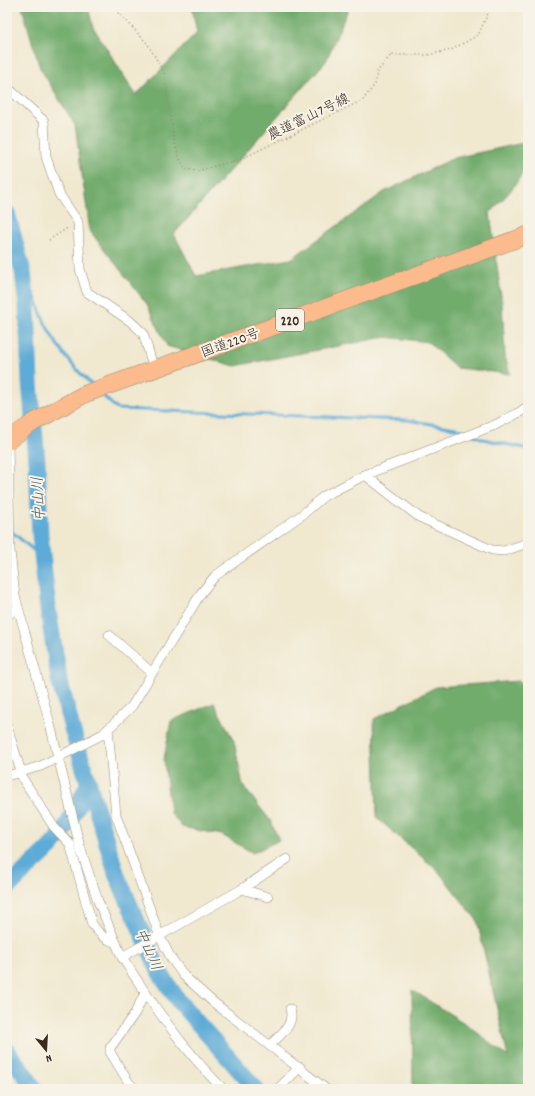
<svg xmlns="http://www.w3.org/2000/svg" width="535" height="1096" viewBox="0 0 535 1096" font-family="Dekko,'Klee One',sans-serif">
<style>
.forest{fill:#72ac6d;stroke:#566b46}
.lines{fill:none;stroke-linecap:round;stroke-linejoin:round}
.stream{stroke:#5dabd7;stroke-width:3}
.river{stroke:#5dabd7;stroke-width:17}
.street-casing{stroke:#968976;stroke-width:10}
.highway-casing{stroke:#968976;stroke-width:18}
.path{stroke:#968976;stroke-width:1.5;stroke-dasharray:1 3;stroke-linecap:butt}
.street{stroke:#fff;stroke-width:9}
.highway{stroke:#fbbb8c;stroke-width:17}
.labels{text-anchor:middle;stroke-width:4;stroke-linejoin:round;paint-order:stroke}
.shield{fill:#f7f3e8;stroke:#73665b;stroke-width:1}
.shield-label{font-size:13px;font-weight:bold;fill:#3b2a1e}
.street-label{font-size:14px;fill:#3b2a1e;stroke:#f7f3e8}
.water-label{font-size:15px;font-style:italic;fill:#47575f;stroke:#f7f3e8}
</style>
<rect width="100%" height="100%" fill="#f7f3e8"/>
<filter id="ink" filterUnits="userSpaceOnUse"><feTurbulence type="fractalNoise" baseFrequency=".025" numOctaves="2"/><feDisplacementMap in="SourceGraphic" scale="8" xChannelSelector="R" yChannelSelector="G"/><feConvolveMatrix kernelMatrix="1 2 1 2 8 2 1 2 1" color-interpolation-filters="sRGB"/></filter>
<filter id="wash" filterUnits="userSpaceOnUse"><feTurbulence type="fractalNoise" baseFrequency=".012" numOctaves="4" result="noise"/><feDisplacementMap in="SourceGraphic" scale="16" xChannelSelector="R" yChannelSelector="G"/><feGaussianBlur stdDeviation="0.9" result="paint"/><feColorMatrix in="noise" values="0 0 0 0 0 0 0 0 0 0 0 0 0 0 0 0 0 1.4 0 .05"/><feComposite in="paint" operator="in"/></filter>
<g filter="url(#wash)">
<rect width="100%" height="100%" fill="#f0e8cf"/>
<g class="forest">
<path d="M 22,7 L 88,7 L 93,27 L 136,95 L 197,33 L 192,7 L 349,7 L 326,61 L 174,234 L 196,276 L 291,259 L 384,192 L 454,158 L 528,142 C 528,177 512,189 490,213 L 502,303 L 505,356 L 510,374 L 457,368 L 428,342 L 385,337 L 235,366 L 167,346 L 147,304 L 90,231 L 75,125 L 40,68 Z"/>
<path d="M 520,681 L 528,688 L 528,1089 L 413,1089 L 412,990 L 469,1026 L 508,1057 L 477,920 L 438,871 L 377,818 L 374,719 L 436,687 Z"/>
<path d="M 214,703 L 234,741 L 243,786 L 270,820 L 279,840 L 253,853 L 222,835 L 182,827 L 170,812 L 164,759 L 171,721 Z"/>
</g>
<g class="lines">
<g class="stream">
<path d="M 23,272 C 35,290 38,310 48,329 C 59,350 75,369 92,385"/>
<path d="M 102,395 L 117,409 L 407,420 L 456,428 L 469,433"/>
<path d="M 474,435 L 483,439 L 528,449"/>
<path d="M 12,532 L 43,558"/>
</g>
<g class="river">
<path d="M 7,213 L 23,272 L 27,306 L 30,383 L 37,461 L 40,535 L 48,610 L 59,679 L 73,732 L 117,876 L 160,973 L 180,1003 L 256,1089"/>
<path d="M 7,889 C 21,872 39,860 53,844 C 69,827 78,803 89,783"/>
<path d="M 7,1050 L 35,1089"/>
</g>
</g>
</g>
<g filter="url(#ink)">
<g class="lines">
<g class="street-casing">
<g id="street">
<path d="M 7,87 L 44,121 L 46,157 L 59,194 L 78,222 L 80,269 L 87,292 L 130,321 L 143,333 L 154,369"/>
<path d="M 8,440 L 10,551 L 15,596 L 50,724 L 80,847 L 98,901 L 116,943"/>
<path d="M 365,475 L 419,517 L 492,550 L 504,551 L 528,543"/>
<path d="M 7,616 L 18,607"/>
<path d="M 109,635 L 151,672"/>
<path d="M 7,726 L 21,772"/>
<path d="M 108,729 L 116,815 L 160,937 L 171,958 L 184,976 L 213,1002 L 326,1089"/>
<path d="M 19,773 L 54,827 L 70,844 L 92,924 C 99,934 105,939 116,943 L 122,957 L 242,889 L 287,859"/>
<path d="M 7,776 L 41,766 L 103,734 L 132,706 L 201,593 L 215,576 L 303,514 L 324,496 L 365,475 L 495,425 L 520,412 L 528,406"/>
<path d="M 242,889 L 268,897"/>
<path d="M 122,957 C 152,1004 184,1050 223,1089"/>
<path d="M 270,1045 C 281,1034 295,1025 290,1009"/>
<path d="M 136,1089 L 129,1083 L 110,1052 L 110,1048 L 135,1013 L 145,993"/>
<path d="M 278,1089 L 300,1067"/>
</g>
</g>
<g class="highway-casing">
<path id="highway" d="M 7,441 L 34,422 L 85,394 L 528,235"/>
</g>
<g class="path">
<path d="M 113,7 L 147,43 L 164,72 L 174,141 L 180,160 L 185,169 L 197,171 L 241,159 L 363,100 L 375,84 L 377,72 L 391,55 L 427,55 L 451,50 L 478,35 L 491,7"/>
<path d="M 49,240 L 69,227"/>
</g>
<use href="#street" class="street"/>
<use href="#highway" class="highway"/>
</g>
</g>
<g class="labels">
<rect class="shield" x="276" y="309" width="28" height="22" rx="3"/>
<g class="shield-label">
<text x="290" y="325">220</text>
</g>
<g class="street-label">
<text transform="translate(308 116) rotate(-26)" y="5">農道富山7号線</text>
<text transform="translate(230 342) rotate(-20)" y="5">国道220号</text>
</g>
<g class="water-label">
<text transform="translate(38 499) rotate(-93)" y="5">中山川</text>
<text transform="translate(149 949) rotate(66)" y="5">中山川</text>
</g>
</g>
<rect width="535" height="1096" fill="none" stroke="#f7f3e8" stroke-width="24"/>
<g transform="translate(46 1050) rotate(162)" stroke="#f7f3e8" stroke-width="3" paint-order="stroke">
<path d="M0-3L7 15L0 10L-7 15Z" fill="#3b2a1e"/>
<text y="-6" font-size="11" font-weight="bold" text-anchor="middle" fill="#3b2a1e">N</text>
</g>
</svg>
